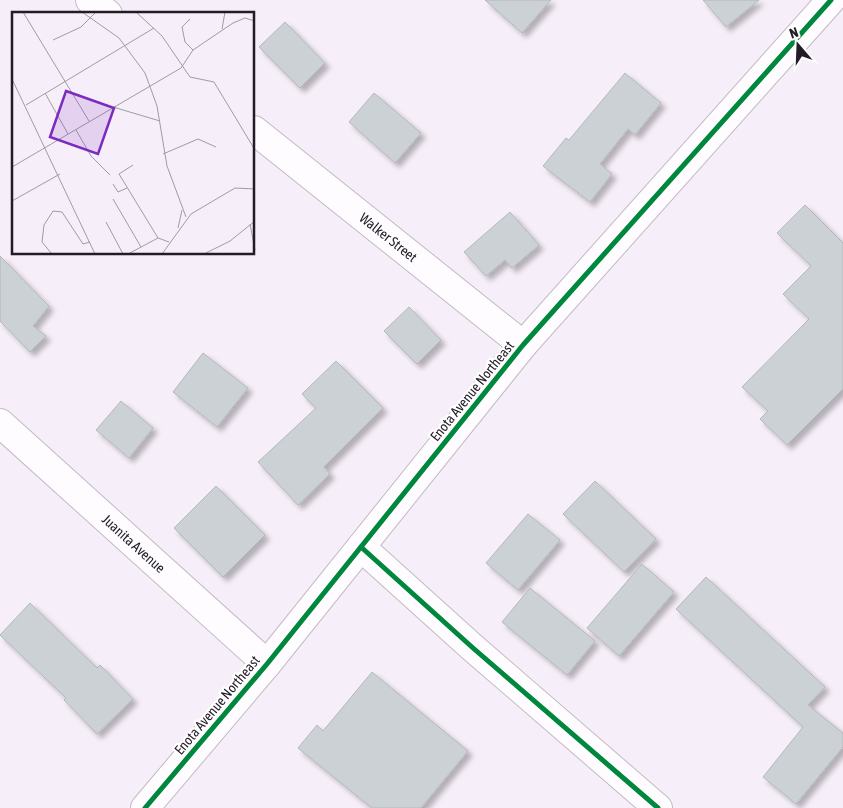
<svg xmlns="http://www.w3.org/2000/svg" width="843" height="808" viewBox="0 0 843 808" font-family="'Asap Condensed',sans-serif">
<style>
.building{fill:#ccd1d5;stroke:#b3b8bc;filter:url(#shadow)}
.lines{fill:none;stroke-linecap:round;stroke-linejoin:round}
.minor-casing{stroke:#c2bbc5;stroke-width:30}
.minor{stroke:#fefcfe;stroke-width:28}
.cycleway-casing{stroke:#fff;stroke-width:8}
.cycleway{stroke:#00873e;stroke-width:5}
.labels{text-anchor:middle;stroke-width:4.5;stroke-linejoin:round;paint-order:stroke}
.street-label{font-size:14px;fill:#231b26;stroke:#fff}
.inset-road{fill:none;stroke:#a29aa4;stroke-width:1}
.view{fill:#7b2cbf;fill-opacity:0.15;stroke:#7b2cbf;stroke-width:2.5}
.inset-edge{fill:none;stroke:#231b26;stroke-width:2.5}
</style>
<defs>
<filter id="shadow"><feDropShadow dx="4.5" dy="4.5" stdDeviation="2.5" flood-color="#0004"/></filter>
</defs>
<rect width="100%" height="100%" fill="#f6eef8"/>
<g class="building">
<path d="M 485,0 L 551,0 L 522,33 Z"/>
<path d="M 703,0 L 759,0 L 726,27 Z"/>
<path d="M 285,22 L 325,63 L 300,88 L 259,47 Z"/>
<path d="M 625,73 L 661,103 L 635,135 L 628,129 L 600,164 L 612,174 L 590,202 L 543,166 L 566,138 L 569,140 Z"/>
<path d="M 374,93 L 421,133 L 395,163 L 349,122 Z"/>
<path d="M 805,205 L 843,243 L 843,389 L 787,445 L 760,419 L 768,411 L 742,387 L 809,319 L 783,294 L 811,266 L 777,233 Z"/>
<path d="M 510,212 L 539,245 L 512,268 L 505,260 L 486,276 L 464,252 Z"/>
<path d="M 0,256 L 49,306 L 33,326 L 46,336 L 30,352 L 0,321 Z"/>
<path d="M 409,307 L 441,340 L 417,364 L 384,331 Z"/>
<path d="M 203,353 L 248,388 L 217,427 L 173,392 Z"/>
<path d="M 336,361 L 383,408 L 324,467 L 330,474 L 298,505 L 258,462 L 316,408 L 302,394 Z"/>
<path d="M 121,401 L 153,428 L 129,458 L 96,430 Z"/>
<path d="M 595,481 L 656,539 L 624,572 L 563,514 Z"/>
<path d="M 216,486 L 265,535 L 223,577 L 174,528 Z"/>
<path d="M 528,514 L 560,540 L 518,590 L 486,563 Z"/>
<path d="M 642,564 L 674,592 L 619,656 L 587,628 Z"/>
<path d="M 706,577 L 825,687 L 808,705 L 843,733 L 843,747 L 796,804 L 763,777 L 803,727 L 676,609 Z"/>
<path d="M 530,588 L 595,641 L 567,675 L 502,622 Z"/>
<path d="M 30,603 L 97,668 L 100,665 L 133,699 L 97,734 L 64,700 L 66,698 L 0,635 Z"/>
<path d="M 372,672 L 468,751 L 421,808 L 372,808 L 298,748 L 317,725 L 323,731 Z"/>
</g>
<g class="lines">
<g class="minor-casing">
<g id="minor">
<path d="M 90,0 L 108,14"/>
<path id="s1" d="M 254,130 L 523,345"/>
<path id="s2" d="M 0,423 L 267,664"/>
<path d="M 361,547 L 473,648 L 658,808"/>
<path d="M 145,808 L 267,664 L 523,345 L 831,0"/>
</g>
</g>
<use href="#minor" class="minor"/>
<g class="cycleway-casing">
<g id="cycleway">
<path d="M 361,547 L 473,648 L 658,808"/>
<path d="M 145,808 L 267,664 L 523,345 L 831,0"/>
</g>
</g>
<use href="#cycleway" class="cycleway"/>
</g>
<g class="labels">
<g class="street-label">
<text dy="5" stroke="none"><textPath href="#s1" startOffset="172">Walker Street</textPath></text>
<text transform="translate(472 391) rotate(-51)" y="5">Enota Avenue Northeast</text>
<text dy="5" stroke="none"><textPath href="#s2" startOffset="180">Juanita Avenue</textPath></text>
<text transform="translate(217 705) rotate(-50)" y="5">Enota Avenue Northeast</text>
</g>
</g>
<g transform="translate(12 12)">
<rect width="242" height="242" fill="#f6eef8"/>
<path class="inset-road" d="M 11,0 L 77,109M 70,0 L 107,26 L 133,61 L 145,94 L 155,154 L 174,205M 124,0 L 150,24 L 178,65 L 202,70 L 243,138M 178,7 L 170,15 L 173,30 L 181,38M 210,17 L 213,0M 41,28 L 69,15 L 84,0M 0,67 L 83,242M 33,81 L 56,122M 14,93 L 142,16M 101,95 L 148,109M 64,118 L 79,144 L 98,163M 151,142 L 186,127 L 204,135M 121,153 L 107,162 L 146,226M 0,155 L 169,56 L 181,38 L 221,11 L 233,6 L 243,9M 101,172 L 106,180 L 115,176M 101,187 L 129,235M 0,189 L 48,162M 94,210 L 111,242M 238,212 L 243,238M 166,216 L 170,198M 40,242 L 30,230 L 32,213 L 41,199 L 50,200 L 71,232 L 78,230M 116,242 L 146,226 L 157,230M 150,242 L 179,202 L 223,176 L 243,177M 192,242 L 218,229 L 243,209"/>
<path class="view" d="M 54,79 L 102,96 L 86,142 L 38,125 Z"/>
<rect width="242" height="242" class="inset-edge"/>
</g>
<g transform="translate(798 45) rotate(341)" stroke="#ffffff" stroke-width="4" paint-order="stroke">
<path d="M0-4L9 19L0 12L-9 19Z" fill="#231b26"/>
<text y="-8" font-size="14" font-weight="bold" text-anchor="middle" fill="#231b26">N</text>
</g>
</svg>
